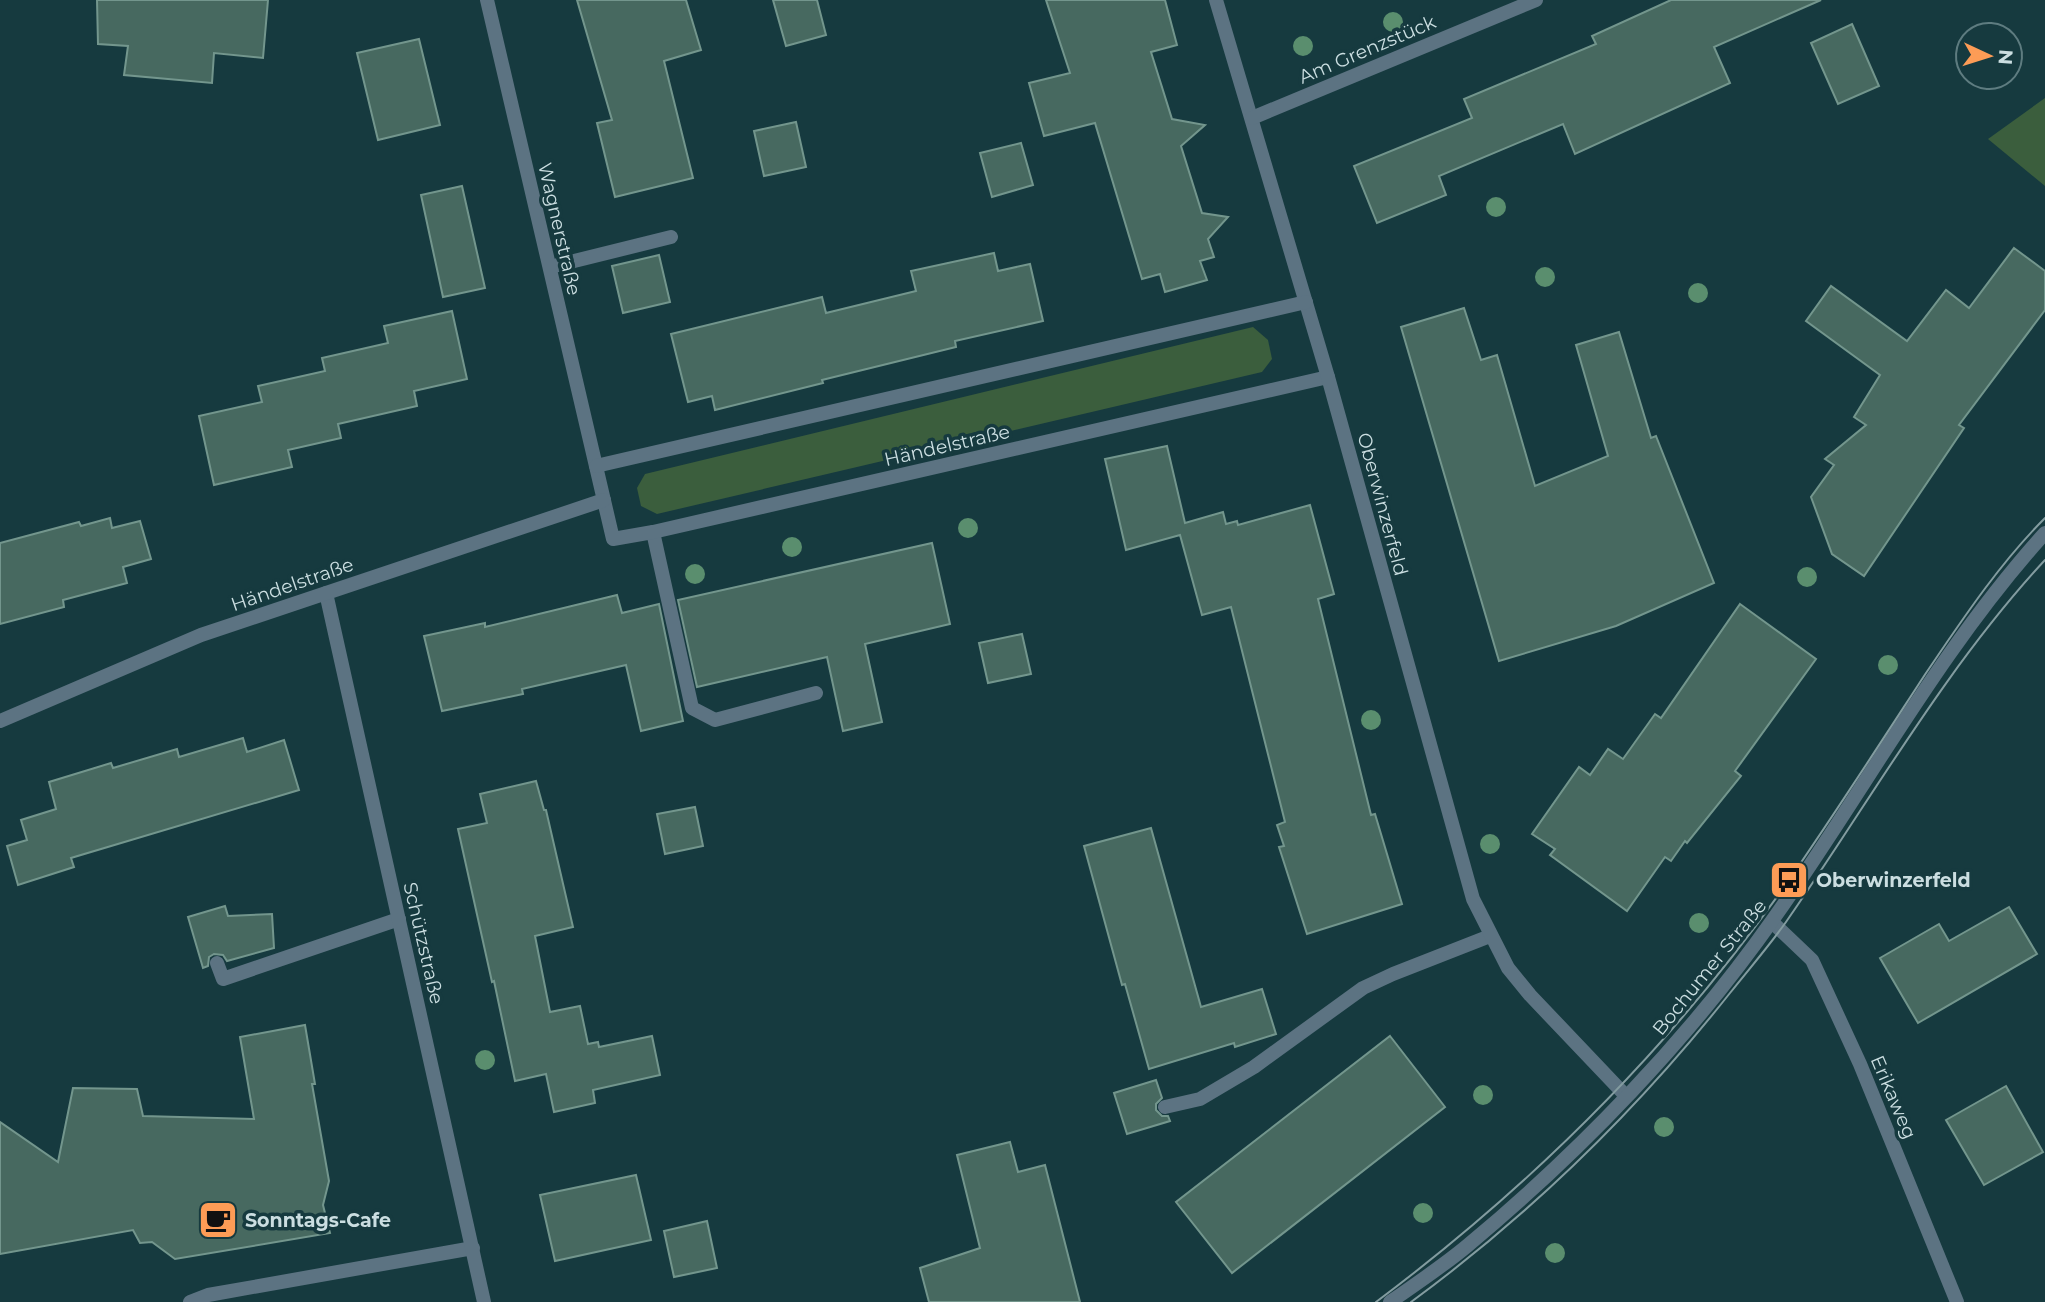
<svg xmlns="http://www.w3.org/2000/svg" width="2045" height="1302" viewBox="0 0 2045 1302" font-family="Montserrat,sans-serif">
<style>
.green{fill:#3b5e3d}
.building{fill:#476960;stroke:#73968d;stroke-width:2}
.lines{fill:none;stroke-linecap:round;stroke-linejoin:round}
.service{stroke:#5c7382;stroke-width:14}
.minor{stroke:#5c7382;stroke-width:14}
.tertiary{stroke:#5c7382;stroke-width:14}
.tram{stroke:#839ca0;stroke-width:2}
.tree{fill:#5a8e6e}
.labels{text-anchor:middle;stroke-width:7;stroke-linejoin:round;paint-order:stroke}
.street-label{font-size:19px;fill:#cbdee1;stroke:#163a3f}
.poi-label{font-size:19px;font-weight:bold;fill:#cbdee1;stroke:#163a3f;text-anchor:start}
</style>
<rect width="100%" height="100%" fill="#163a3f"/>
<g class="green">
<path d="M 2045,98 L 2045,186 L 1988,139 Z"/>
<path d="M 1253,327 L 1268,340 L 1272,359 L 1262,372 L 657,514 L 641,506 L 637,488 L 645,474 Z"/>
</g>
<g class="building">
<path d="M 97,0 L 268,0 L 263,58 L 214,53 L 212,83 L 124,75 L 128,46 L 98,44 Z"/>
<path d="M 577,0 L 686,0 L 701,50 L 664,61 L 693,178 L 615,197 L 597,123 L 612,120 Z"/>
<path d="M 773,0 L 817,0 L 826,35 L 786,46 Z"/>
<path d="M 1046,0 L 1165,0 L 1177,45 L 1151,52 L 1172,119 L 1205,125 L 1181,146 L 1202,213 L 1228,217 L 1208,239 L 1214,257 L 1200,261 L 1207,280 L 1165,292 L 1160,274 L 1142,279 L 1095,123 L 1044,136 L 1029,83 L 1070,73 Z"/>
<path d="M 1671,0 L 1821,0 L 1714,47 L 1730,83 L 1575,154 L 1563,124 L 1439,176 L 1446,195 L 1377,223 L 1354,166 L 1472,118 L 1464,99 L 1596,44 L 1592,36 Z"/>
<path d="M 1852,24 L 1879,86 L 1838,104 L 1811,43 Z"/>
<path d="M 419,39 L 440,125 L 378,140 L 357,53 Z"/>
<path d="M 796,122 L 806,167 L 764,176 L 754,131 Z"/>
<path d="M 1021,143 L 1033,185 L 992,197 L 980,153 Z"/>
<path d="M 462,186 L 485,288 L 443,297 L 421,195 Z"/>
<path d="M 2014,248 L 2045,271 L 2045,310 L 1959,425 L 1964,428 L 1864,576 L 1832,554 L 1811,497 L 1834,465 L 1825,459 L 1866,425 L 1854,417 L 1880,375 L 1806,321 L 1831,286 L 1907,341 L 1946,290 L 1969,308 Z"/>
<path d="M 994,253 L 998,271 L 1030,264 L 1043,321 L 955,341 L 956,347 L 822,380 L 823,383 L 715,410 L 712,396 L 688,402 L 671,334 L 822,297 L 826,313 L 916,291 L 911,271 Z"/>
<path d="M 659,255 L 670,302 L 623,313 L 612,266 Z"/>
<path d="M 1464,308 L 1481,360 L 1497,355 L 1535,486 L 1608,456 L 1576,345 L 1619,332 L 1651,438 L 1656,436 L 1714,583 L 1616,626 L 1499,661 L 1401,327 Z"/>
<path d="M 452,311 L 467,379 L 414,391 L 417,406 L 338,424 L 341,438 L 288,450 L 292,467 L 214,485 L 199,416 L 262,402 L 258,386 L 325,371 L 322,358 L 388,343 L 384,326 Z"/>
<path d="M 1167,446 L 1185,523 L 1223,512 L 1226,524 L 1237,521 L 1238,525 L 1310,505 L 1334,594 L 1318,599 L 1371,815 L 1375,814 L 1402,904 L 1307,934 L 1279,847 L 1284,846 L 1277,825 L 1285,822 L 1231,607 L 1202,615 L 1180,535 L 1126,550 L 1105,459 Z"/>
<path d="M 110,518 L 112,528 L 140,521 L 151,559 L 123,567 L 127,583 L 63,600 L 64,607 L 0,624 L 0,543 L 79,522 L 81,526 Z"/>
<path d="M 932,543 L 950,624 L 865,644 L 882,722 L 843,731 L 827,657 L 697,687 L 678,600 Z"/>
<path d="M 617,595 L 622,613 L 659,604 L 683,721 L 641,731 L 626,665 L 522,689 L 523,694 L 442,711 L 424,636 L 485,623 L 485,627 Z"/>
<path d="M 1740,604 L 1816,659 L 1735,771 L 1741,776 L 1687,843 L 1685,841 L 1671,861 L 1665,857 L 1627,911 L 1550,855 L 1555,849 L 1532,834 L 1579,767 L 1590,775 L 1608,749 L 1623,759 L 1655,714 L 1661,718 Z"/>
<path d="M 1022,634 L 1031,674 L 988,683 L 979,643 Z"/>
<path d="M 243,738 L 247,752 L 284,740 L 299,790 L 71,858 L 74,867 L 18,885 L 7,846 L 27,840 L 21,820 L 56,809 L 49,782 L 111,763 L 113,768 L 177,749 L 179,757 Z"/>
<path d="M 536,781 L 544,810 L 546,810 L 573,927 L 535,936 L 550,1012 L 580,1006 L 588,1044 L 598,1042 L 599,1047 L 652,1036 L 660,1075 L 593,1090 L 595,1103 L 554,1112 L 546,1074 L 515,1081 L 494,981 L 492,982 L 458,829 L 487,823 L 480,794 Z"/>
<path d="M 695,807 L 703,846 L 665,854 L 657,814 Z"/>
<path d="M 1151,828 L 1201,1007 L 1262,989 L 1276,1034 L 1235,1047 L 1234,1043 L 1149,1069 L 1125,984 L 1122,985 L 1084,846 Z"/>
<path d="M 225,906 L 228,916 L 272,914 L 274,948 L 227,961 L 223,955 L 214,954 L 209,957 L 208,966 L 203,968 L 188,917 Z"/>
<path d="M 2009,907 L 2037,954 L 1918,1023 L 1880,958 L 1939,924 L 1949,941 Z"/>
<path d="M 305,1025 L 315,1084 L 312,1084 L 329,1181 L 323,1205 L 330,1233 L 175,1259 L 152,1242 L 140,1243 L 133,1230 L 0,1254 L 0,1122 L 58,1162 L 73,1088 L 137,1089 L 143,1116 L 254,1119 L 240,1037 Z"/>
<path d="M 1390,1036 L 1445,1107 L 1232,1273 L 1176,1202 Z"/>
<path d="M 1156,1080 L 1162,1098 L 1156,1104 L 1156,1110 L 1162,1116 L 1168,1116 L 1170,1121 L 1127,1134 L 1114,1093 Z"/>
<path d="M 2006,1086 L 2043,1152 L 1984,1185 L 1946,1120 Z"/>
<path d="M 1010,1142 L 1018,1172 L 1045,1165 L 1080,1302 L 929,1302 L 920,1268 L 980,1248 L 957,1155 Z"/>
<path d="M 636,1175 L 651,1240 L 555,1261 L 540,1195 Z"/>
<path d="M 707,1221 L 717,1268 L 674,1277 L 664,1231 Z"/>
</g>
<g class="lines">
<g class="service">
<path d="M 550,267 L 671,237"/>
<path d="M 653,532 L 692,708 L 715,720 L 816,693"/>
<path d="M 217,963 L 223,979 L 399,919"/>
<path d="M 1165,1107 L 1200,1099 L 1254,1067 L 1363,988 L 1393,974 L 1490,936"/>
<path d="M 190,1302 L 208,1295 L 473,1248"/>
</g>
<g class="minor">
<path d="M 487,0 L 613,539 L 653,532 L 1328,377"/>
<path d="M 1216,0 L 1328,377 L 1473,899 L 1508,968 L 1530,995 L 1626,1096"/>
<path d="M 1252,118 L 1536,0"/>
<path d="M 596,466 L 1306,302"/>
<path d="M 326,593 L 484,1302"/>
<path d="M 0,721 L 201,635 L 604,500"/>
<path d="M 1772,922 L 1812,960 L 1860,1064 L 1957,1302"/>
</g>
<path class="tertiary" d="M 1390,1302 C 1416,1284 1443,1266 1467,1246 C 1580,1152 1689,1039 1774,918 C 1865,790 1939,650 2045,533"/>
<g class="tram">
<path d="M 1376,1302 C 1535,1183 1675,1043 1789,880 C 1836,812 1881,742 1926,673 C 1962,620 1999,564 2045,518"/>
<path d="M 1411,1302 C 1531,1214 1638,1109 1730,993 C 1749,969 1769,946 1786,922 C 1871,800 1944,669 2045,560"/>
</g>
</g>
<g class="tree">
<circle cx="1393" cy="22" r="10"/>
<circle cx="1303" cy="46" r="10"/>
<circle cx="1496" cy="207" r="10"/>
<circle cx="1545" cy="277" r="10"/>
<circle cx="1698" cy="293" r="10"/>
<circle cx="968" cy="528" r="10"/>
<circle cx="792" cy="547" r="10"/>
<circle cx="695" cy="574" r="10"/>
<circle cx="1807" cy="577" r="10"/>
<circle cx="1888" cy="665" r="10"/>
<circle cx="1371" cy="720" r="10"/>
<circle cx="1490" cy="844" r="10"/>
<circle cx="1699" cy="923" r="10"/>
<circle cx="485" cy="1060" r="10"/>
<circle cx="1483" cy="1095" r="10"/>
<circle cx="1664" cy="1127" r="10"/>
<circle cx="1423" cy="1213" r="10"/>
<circle cx="1555" cy="1253" r="10"/>
</g>
<defs>
<g id="bus-square" transform="scale(2.0125)"><rect x="-9" y="-9" width="18" height="18" rx="4" fill="#fd9c56" stroke="#163a3f"/><path d="M-5-6H5V4H4V6H2V4H-2V6H-4V4H-5ZM-3.5-4V0h7V-4ZM-3.5 1.2v1.5H-2V1.2ZM2 1.2v1.5H3.5V1.2Z" fill="#111"/></g>
<g id="cafe-square" transform="scale(2.0125)"><rect x="-9" y="-9" width="18" height="18" rx="4" fill="#fd9c56" stroke="#163a3f"/><path d="M-5.5-4.5H6V0H3Q3 3.5 0 3.5H-2.5Q-5.5 3.5-5.5 0ZM3-3.2v2h1.7v-2ZM-6 4.5H4V6H-6Z" fill="#111"/></g>
</defs>
<g fill-rule="evenodd">
<use href="#bus-square" x="1789" y="880"/>
<use href="#cafe-square" x="218" y="1220"/>
</g>
<g class="labels">
<g class="street-label">
<text transform="translate(1367 49) rotate(-23)" y="7">Am Grenzstück</text>
<text transform="translate(560 229) rotate(77)" y="7">Wagnerstraße</text>
<text transform="translate(947 445) rotate(-13)" y="7">Händelstraße</text>
<text transform="translate(1383 504) rotate(75)" y="7">Oberwinzerfeld</text>
<text transform="translate(292 584) rotate(-19)" y="7">Händelstraße</text>
<text transform="translate(424 943) rotate(77)" y="7">Schützstraße</text>
<text transform="translate(1709 967) rotate(-51)" y="7">Bochumer Straße</text>
<text transform="translate(1894 1097) rotate(67)" y="7">Erikaweg</text>
</g>
<g class="poi-label">
<text x="1816" y="887">Oberwinzerfeld</text>
<text x="245" y="1227">Sonntags-Cafe</text>
</g>
</g>
<g transform="translate(1989 56) rotate(94)"><circle r="33" fill="#163a3f" stroke="#5e7c80" stroke-width="2"/>
<path d="M0-5L12 26L0 18L-12 26Z" fill="#fd9c56"/>
<text y="-10" font-size="19" font-weight="bold" text-anchor="middle" fill="#cbdee1">N</text>
</g>
</svg>
